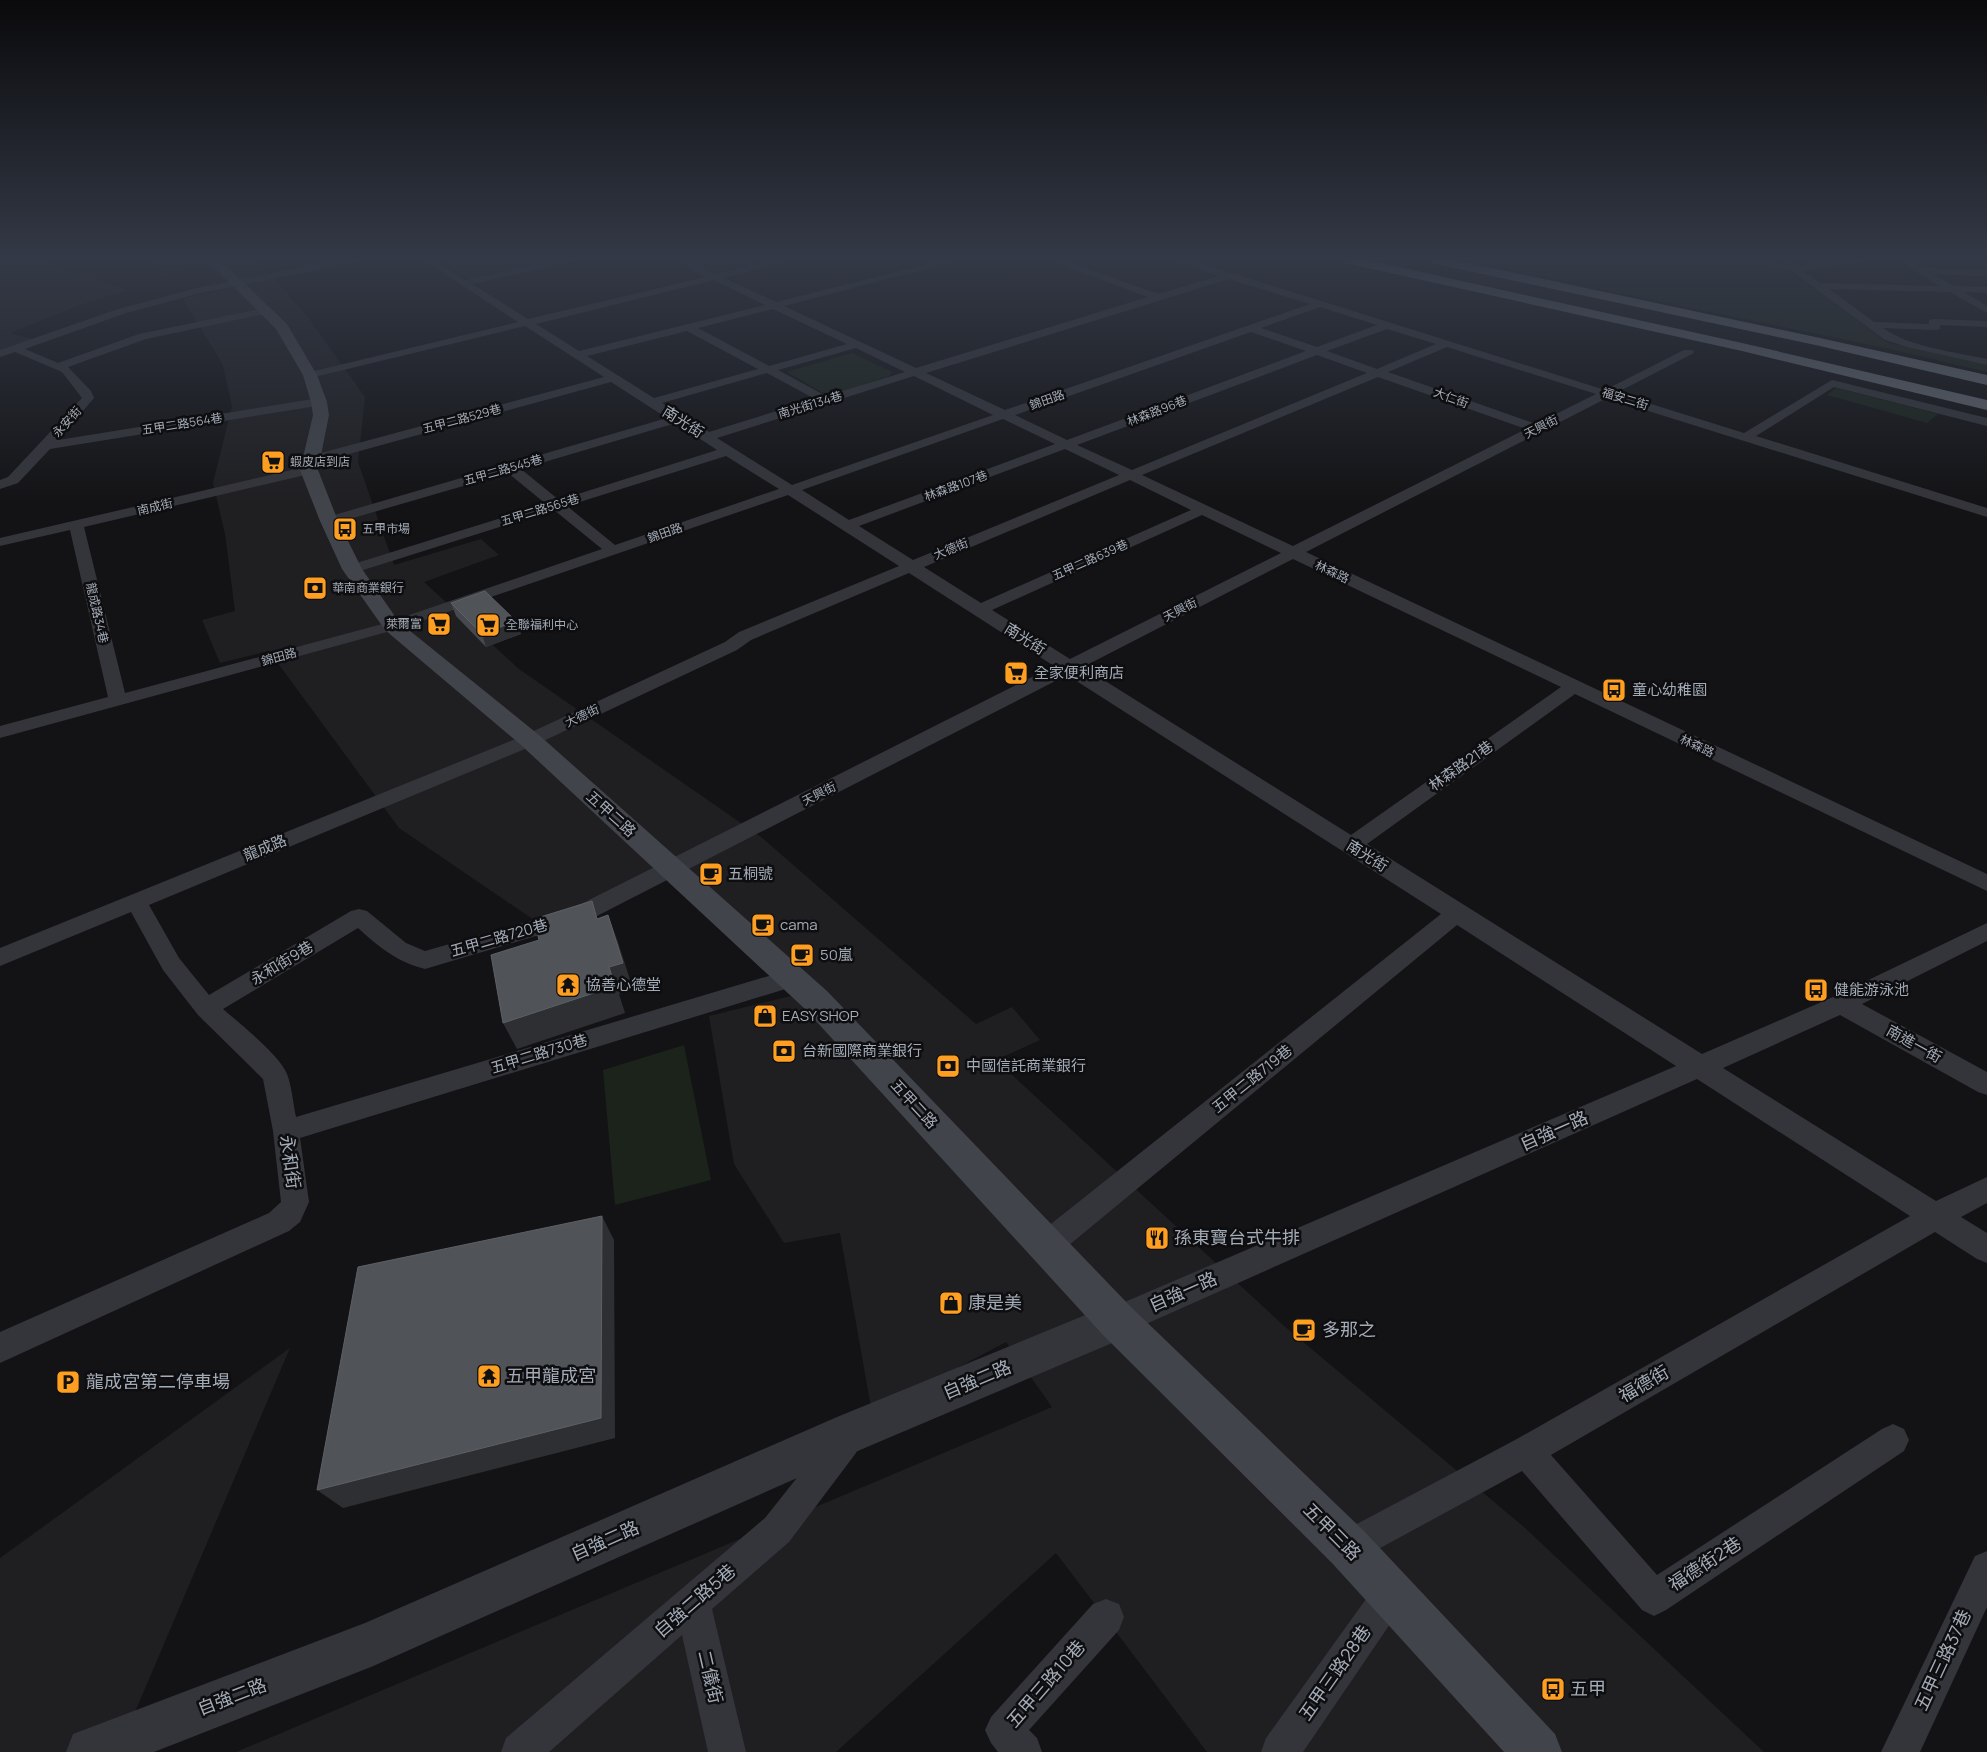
<svg xmlns="http://www.w3.org/2000/svg" width="1987" height="1752" viewBox="0 0 1987 1752" font-family="Manrope,'Noto Sans TC',sans-serif">
<style>
.built{fill:#1f1f22}
.green{fill:#1b231b}
.lines{fill:none;stroke-linecap:round;stroke-linejoin:round}
.minor{fill:#33353a;fill-rule:evenodd}
.tertiary{fill:#33353a;fill-rule:evenodd}
.secondary{fill:#41444a;fill-rule:evenodd}
.motorway{fill:#5f646c;fill-rule:evenodd}
.wall{fill:#46484d}
.shaded-wall{fill:#2d2f32}
.building{fill:#505358;stroke:#5d6167}
.labels{text-anchor:middle;stroke-width:5;stroke-linejoin:round;paint-order:stroke}
.far-street-label{font-size:12px;fill:#a3abb7;stroke:#0e0e10}
.far-poi-label{font-size:12px;fill:#a3abb7;stroke:#0e0e10;text-anchor:start}
.street-label{font-size:15px;fill:#a3abb7;stroke:#0e0e10}
.poi-label{font-size:15px;fill:#a3abb7;stroke:#0e0e10;text-anchor:start}
.near-street-label{font-size:18px;fill:#a3abb7;stroke:#0e0e10}
.near-poi-label{font-size:18px;fill:#a3abb7;stroke:#0e0e10;text-anchor:start}
</style>
<rect width="100%" height="100%" fill="#131315"/>
<g class="built">
<path d="M 0,259 L 34,259 L 129,290 L 80,305 L 10,333 L 33,339 L 0,350 Z"/>
<path d="M 143,259 L 257,259 L 307,316 L 365,397 L 358,462 L 394,565 L 481,539 L 499,555 L 424,582 L 519,669 L 761,837 L 976,1024 L 1012,1007 L 1040,1040 L 996,1060 L 1283,1325 L 1524,1527 L 1764,1752 L 1207,1752 L 1056,1553 L 836,1752 L 236,1752 L 1052,1407 L 1006,1342 L 872,1413 L 840,1233 L 784,1243 L 734,1164 L 709,1016 L 795,995 L 655,869 L 575,911 L 534,920 L 399,828 L 269,651 L 220,663 L 202,620 L 235,611 L 225,534 L 213,483 L 232,406 L 223,365 L 183,299 L 232,287 L 207,265 L 164,274 L 150,267 Z"/>
<path d="M 685,259 L 775,259 L 716,273 Z"/>
<path d="M 290,1348 L 118,1752 L 0,1752 L 0,1558 Z"/>
</g>
<g class="green">
<path d="M 440,259 L 575,259 L 469,280 Z"/>
<path d="M 1457,259 L 1727,259 L 1787,270 L 1822,293 L 1886,342 L 1987,365 L 1987,372 L 1899,351 Z"/>
<path d="M 852,353 L 892,372 L 889,376 L 835,394 L 825,394 L 787,372 Z"/>
<path d="M 1836,388 L 1938,414 L 1927,423 L 1827,395 Z"/>
<path d="M 684,1045 L 711,1180 L 615,1205 L 603,1070 Z"/>
</g>
<g class="lines">
<g class="minor">
<path d="M 342,259 L 362,259 L 358,262 L 201,293 L 126,313 L 25,349 L 58,363 L 139,334 L 265,308 L 270,311 L 269,313 L 146,339 L 68,367 L 91,391 L 94,398 L 58,440 L 319,398 L 323,399 L 325,402 L 323,405 L 50,449 L 18,483 L 0,489 L 0,480 L 8,477 L 82,398 L 62,372 L 15,352 L 0,357 L 0,350 L 118,309 L 197,288 Z"/>
<path d="M 422,259 L 433,259 L 465,280 L 564,259 L 583,259 L 472,284 L 528,319 L 706,277 L 673,259 L 685,259 L 716,274 L 778,259 L 795,259 L 724,278 L 776,302 L 948,259 L 964,259 L 784,306 L 916,368 L 1148,297 L 1045,259 L 1059,259 L 1159,294 L 1219,276 L 1172,259 L 1187,259 L 1605,390 L 1684,350 L 1692,350 L 1694,352 L 1692,354 L 1616,393 L 1744,433 L 1832,380 L 1987,418 L 1987,426 L 1834,387 L 1756,436 L 1987,508 L 1987,517 L 1607,398 L 1306,552 L 1987,874 L 1987,891 L 1575,694 L 1367,844 L 1702,1054 L 1833,997 L 1987,923 L 1987,941 L 1862,1004 L 1987,1072 L 1987,1095 L 1978,1092 L 1840,1015 L 1723,1068 L 1936,1201 L 1987,1177 L 1987,1203 L 1961,1217 L 1987,1233 L 1987,1263 L 1977,1259 L 1935,1232 L 1551,1455 L 1657,1575 L 1882,1429 L 1893,1424 L 1904,1429 L 1909,1440 L 1904,1451 L 1666,1610 L 1654,1616 L 1642,1610 L 1522,1471 L 1360,1559 L 1348,1564 L 1336,1559 L 1331,1547 L 1336,1535 L 1515,1440 L 1910,1216 L 1697,1079 L 1128,1332 L 1117,1336 L 1106,1332 L 1102,1321 L 1106,1310 L 1676,1066 L 1457,925 L 1057,1255 L 1047,1258 L 1037,1255 L 1033,1245 L 1037,1235 L 1441,914 L 1067,675 L 597,916 L 580,923 L 425,969 C 397,962 379,947 358,928 L 223,1009 C 240,1024 279,1054 287,1074 C 292,1087 293,1103 296,1117 L 792,969 L 800,972 L 804,978 L 800,984 L 792,987 L 300,1138 L 309,1202 L 300,1222 L 289,1231 L 0,1363 L 0,1332 L 269,1213 L 281,1202 L 273,1131 L 263,1079 L 198,1015 L 163,970 L 131,912 L 0,966 L 0,948 L 523,736 L 725,642 L 739,632 L 899,566 L 788,495 L 398,629 L 0,738 L 0,726 L 108,697 L 70,530 L 0,546 L 0,538 L 309,466 L 314,467 L 316,470 L 314,473 L 84,527 L 125,693 L 386,623 L 602,549 L 554,510 L 357,572 L 347,572 L 344,569 L 347,566 L 546,504 L 508,473 L 329,525 L 324,524 L 322,521 L 324,518 L 667,418 L 611,382 L 316,463 L 306,463 L 304,460 L 306,457 L 604,377 L 525,326 L 310,378 L 306,377 L 304,375 L 306,373 L 518,322 ZM 1229,279 L 1310,304 L 1005,410 L 926,373 ZM 714,280 L 765,305 L 579,351 L 536,324 ZM 1320,307 L 1377,325 L 1317,347 L 1261,328 ZM 773,309 L 847,344 L 769,366 L 698,328 ZM 1387,329 L 1436,344 L 1377,369 L 1327,351 ZM 687,331 L 758,369 L 654,398 L 587,356 ZM 1251,332 L 1306,351 L 1067,440 L 1015,415 ZM 1447,347 L 1596,394 L 1536,424 L 1388,372 ZM 856,348 L 905,372 L 826,396 L 778,370 ZM 1317,355 L 1367,373 L 1132,470 L 1077,445 ZM 767,373 L 815,399 L 709,432 L 662,403 ZM 914,376 L 993,415 L 792,485 L 717,438 ZM 1378,377 L 1526,429 L 1293,546 L 1142,475 ZM 1003,419 L 1055,444 L 849,520 L 802,490 ZM 676,423 L 717,450 L 559,500 L 521,469 ZM 1065,449 L 1119,475 L 913,560 L 859,526 ZM 726,456 L 779,489 L 615,545 L 567,506 ZM 1130,480 L 1191,510 L 981,603 L 924,567 ZM 1202,515 L 1281,553 L 1070,659 L 992,610 ZM 1293,559 L 1561,687 L 1351,835 L 1083,667 ZM 909,573 L 1054,666 L 581,904 L 565,911 L 425,951 L 406,943 L 367,911 L 359,909 L 351,911 L 209,995 L 179,958 L 149,905 L 537,744 L 737,650 L 751,640 Z"/>
<path d="M 1735,259 L 1756,259 L 1787,265 L 1788,262 L 1791,261 L 1797,266 L 1841,259 L 1865,259 L 1861,262 L 1803,271 L 1820,283 L 1939,286 L 1897,259 L 1908,259 L 1923,268 L 1987,270 L 1987,276 L 1933,274 L 1954,286 L 1987,287 L 1987,293 L 1964,292 L 1987,306 L 1987,313 L 1950,292 L 1829,289 L 1874,322 L 1929,324 L 1929,320 L 1933,319 L 1987,321 L 1987,327 L 1940,325 L 1940,329 L 1936,330 L 1883,328 C 1909,347 1955,352 1987,359 L 1987,365 L 1907,347 L 1885,340 L 1792,271 L 1739,262 Z"/>
<path d="M 845,1426 L 856,1431 L 861,1442 L 856,1453 L 789,1542 L 712,1609 L 746,1752 L 708,1752 L 682,1635 L 549,1752 L 501,1752 L 506,1738 L 765,1518 L 834,1431 Z"/>
<path d="M 1987,1551 L 1987,1607 L 1920,1752 L 1881,1752 L 1975,1556 Z"/>
<path d="M 1391,1575 L 1403,1581 L 1409,1593 L 1403,1605 L 1303,1752 L 1261,1752 L 1266,1738 L 1379,1581 Z"/>
<path d="M 1106,1599 L 1119,1604 L 1124,1617 L 1119,1630 L 1029,1730 L 1037,1738 L 1042,1752 L 998,1752 L 991,1743 L 985,1730 L 991,1717 L 1093,1604 Z"/>
</g>
<path class="tertiary" d="M 1117,1302 L 1131,1307 L 1136,1321 L 1131,1335 L 867,1447 L 371,1667 L 154,1752 L 66,1752 L 73,1734 L 365,1623 L 837,1417 Z"/>
<path class="secondary" d="M 206,259 L 219,259 L 287,324 L 317,375 L 327,402 L 329,415 L 318,470 L 338,521 L 362,569 L 399,622 L 539,735 L 827,991 L 1131,1307 L 1364,1531 L 1555,1734 L 1562,1752 L 1504,1752 L 1332,1563 L 1103,1335 L 805,1009 L 521,745 L 385,630 L 342,569 L 320,521 L 300,470 L 313,415 L 311,402 L 303,375 L 276,329 Z"/>
<g class="motorway">
<path d="M 1339,259 L 1363,259 L 1742,343 L 1987,400 L 1987,410 L 1742,351 L 1345,263 Z"/>
<path d="M 1430,259 L 1450,259 L 1820,338 L 1987,375 L 1987,385 L 1820,346 L 1436,264 L 1432,263 Z"/>
</g>
</g>
<path class="wall" d="M 451,603 L 516,621 L 521,634 L 486,647 L 456,616 Z"/>
<g class="shaded-wall">
<path d="M 516,621 L 521,634 L 486,647 L 482,634 Z"/>
<path d="M 608,915 L 618,942 L 633,989 L 619,994 L 625,1013 L 517,1049 L 503,1023 L 609,967 Z"/>
<path d="M 602,1216 L 614,1240 L 615,1438 L 343,1508 L 317,1490 Z"/>
</g>
<g class="building">
<path d="M 485,591 L 516,621 L 482,634 L 451,603 Z"/>
<path d="M 592,901 L 597,919 L 608,915 L 623,963 L 609,967 L 615,986 L 503,1023 L 491,955 L 539,940 L 534,919 Z"/>
<path d="M 602,1216 L 601,1418 L 317,1490 L 358,1267 Z"/>
</g>
<linearGradient id="sky" x2="0" y2="1"><stop stop-color="#0a0a0c"/><stop offset="0.51" stop-color="#333946"/><stop offset="1" stop-color="#333946" stop-opacity="0"/></linearGradient>
<rect width="1987" height="505" fill="url(#sky)"/>
<defs>
<g id="supermarket-square" transform="scale(1.25)"><rect x="-9" y="-9" width="18" height="18" rx="4" fill="#ff9f21" stroke="#0e0e10"/><path d="M-6-5.5h2.5l.6 2H6L4.5 2H-2.5L-4.4-4H-6ZM-1.5 3.2a1.3 1.3 0 1 0 .1 0ZM3 3.2a1.3 1.3 0 1 0 .1 0Z" fill="#111"/></g>
<g id="bus-square" transform="scale(1.25)"><rect x="-9" y="-9" width="18" height="18" rx="4" fill="#ff9f21" stroke="#0e0e10"/><path d="M-5-6H5V4H4V6H2V4H-2V6H-4V4H-5ZM-3.5-4V0h7V-4ZM-3.5 1.2v1.5H-2V1.2ZM2 1.2v1.5H3.5V1.2Z" fill="#111"/></g>
<g id="bank-square" transform="scale(1.25)"><rect x="-9" y="-9" width="18" height="18" rx="4" fill="#ff9f21" stroke="#0e0e10"/><path d="M-6-4H6V4H-6ZM0-2.3a2.3 2.3 0 1 0 0 4.6a2.3 2.3 0 1 0 0-4.6Z" fill="#111"/></g>
<g id="cafe-square" transform="scale(1.25)"><rect x="-9" y="-9" width="18" height="18" rx="4" fill="#ff9f21" stroke="#0e0e10"/><path d="M-5.5-4.5H6V0H3Q3 3.5 0 3.5H-2.5Q-5.5 3.5-5.5 0ZM3-3.2v2h1.7v-2ZM-6 4.5H4V6H-6Z" fill="#111"/></g>
<g id="temple-square" transform="scale(1.25)"><rect x="-9" y="-9" width="18" height="18" rx="4" fill="#ff9f21" stroke="#0e0e10"/><path d="M0-6L5-2H3V0L6.5 2.5H4V6H1.5V3h-3V6H-4V2.5H-6.5L-3 0V-2H-5Z" fill="#111"/></g>
<g id="shop-square" transform="scale(1.25)"><rect x="-9" y="-9" width="18" height="18" rx="4" fill="#ff9f21" stroke="#0e0e10"/><path d="M-5-2.5h2.3a2.7 3.5 0 0 1 5.4 0H5L5.5 6h-11ZM-1.5-2.5h3a1.5 2.3 0 0 0-3 0Z" fill="#111"/></g>
<g id="restaurant-square" transform="scale(1.25)"><rect x="-9" y="-9" width="18" height="18" rx="4" fill="#ff9f21" stroke="#0e0e10"/><path d="M-5-6h1v4h1v-4h1v4h1v-4h1v5L-1.5 .5V6h-2V.5L-5-1ZM5-6V6H3V1.5H1.5Q1.5-4 5-6Z" fill="#111"/></g>
<g id="parking-square" transform="scale(1.25)"><rect x="-9" y="-9" width="18" height="18" rx="4" fill="#ff9f21" stroke="#0e0e10"/><path d="M-3.5-5.5H1a3.5 3.5 0 0 1 0 7H-1V5.5H-3.5ZM-1-3.4V-.6H.8a1.4 1.4 0 0 0 0-2.8Z" fill="#111"/></g>
</defs>
<g fill-rule="evenodd">
<use href="#supermarket-square" x="273" y="462"/>
<use href="#bus-square" x="345" y="529"/>
<use href="#bank-square" x="315" y="588"/>
<use href="#supermarket-square" x="439" y="624"/>
<use href="#supermarket-square" x="488" y="625"/>
<use href="#supermarket-square" x="1016" y="673"/>
<use href="#bus-square" x="1614" y="690"/>
<use href="#cafe-square" x="711" y="874"/>
<use href="#cafe-square" x="763" y="925"/>
<use href="#cafe-square" x="802" y="955"/>
<use href="#temple-square" x="568" y="985"/>
<use href="#bus-square" x="1816" y="990"/>
<use href="#shop-square" x="765" y="1016"/>
<use href="#bank-square" x="784" y="1051"/>
<use href="#bank-square" x="948" y="1066"/>
<use href="#restaurant-square" x="1157" y="1238"/>
<use href="#shop-square" x="951" y="1303"/>
<use href="#cafe-square" x="1304" y="1330"/>
<use href="#temple-square" x="489" y="1376"/>
<use href="#parking-square" x="68" y="1382"/>
<use href="#bus-square" x="1553" y="1689"/>
</g>
<g class="labels">
<g class="far-street-label">
<text transform="translate(1451 398) rotate(20)" y="4">大仁街</text>
<text transform="translate(1625 399) rotate(17)" y="4">福安二街</text>
<text transform="translate(1047 400) rotate(-19)" y="4">錦田路</text>
<text transform="translate(810 405) rotate(-17)" y="4">南光街134巷</text>
<text transform="translate(1157 411) rotate(-21)" y="4">林森路96巷</text>
<text transform="translate(462 419) rotate(-15)" y="4">五甲二路529巷</text>
<text transform="translate(67 422) rotate(-48)" y="4">永安街</text>
<text transform="translate(182 424) rotate(-9)" y="4">五甲二路564巷</text>
<text transform="translate(1541 427) rotate(-27)" y="4">天興街</text>
<text transform="translate(503 470) rotate(-16)" y="4">五甲二路545巷</text>
<text transform="translate(956 486) rotate(-20)" y="4">林森路107巷</text>
<text transform="translate(155 507) rotate(-13)" y="4">南成街</text>
<text transform="translate(540 510) rotate(-17)" y="4">五甲二路565巷</text>
<text transform="translate(665 533) rotate(-19)" y="4">錦田路</text>
<text transform="translate(951 549) rotate(-22)" y="4">大德街</text>
<text transform="translate(1090 560) rotate(-24)" y="4">五甲二路639巷</text>
<text transform="translate(1332 572) rotate(25)" y="4">林森路</text>
<text transform="translate(1180 610) rotate(-27)" y="4">天興街</text>
<text transform="translate(97 613) rotate(77)" y="4">龍成路34巷</text>
<text transform="translate(279 657) rotate(-15)" y="4">錦田路</text>
<text transform="translate(582 716) rotate(-25)" y="4">大德街</text>
<text transform="translate(1697 746) rotate(25)" y="4">林森路</text>
<text transform="translate(819 794) rotate(-27)" y="4">天興街</text>
</g>
<g class="far-poi-label">
<text x="290" y="466">蝦皮店到店</text>
<text x="362" y="533">五甲市場</text>
<text x="332" y="592">華南商業銀行</text>
<text x="422" y="628" text-anchor="end">萊爾富</text>
<text x="506" y="629">全聯福利中心</text>
</g>
<g class="street-label">
<text transform="translate(683 422) rotate(32)" y="5">南光街</text>
<text transform="translate(1025 639) rotate(32)" y="5">南光街</text>
<text transform="translate(1461 766) rotate(-35)" y="5">林森路21巷</text>
<text transform="translate(611 814) rotate(42)" y="5">五甲二路</text>
<text transform="translate(265 848) rotate(-22)" y="5">龍成路</text>
<text transform="translate(1367 856) rotate(32)" y="5">南光街</text>
<text transform="translate(499 938) rotate(-16)" y="5">五甲二路720巷</text>
<text transform="translate(282 963) rotate(-31)" y="5">永和街9巷</text>
<text transform="translate(1914 1044) rotate(29)" y="5">南進一街</text>
<text transform="translate(539 1054) rotate(-17)" y="5">五甲二路730巷</text>
<text transform="translate(1252 1079) rotate(-39)" y="5">五甲二路719巷</text>
<text transform="translate(914 1104) rotate(47)" y="5">五甲二路</text>
</g>
<g class="poi-label">
<text x="1034" y="678">全家便利商店</text>
<text x="1632" y="695">童心幼稚園</text>
<text x="728" y="879">五桐號</text>
<text x="780" y="930">cama</text>
<text x="820" y="960">50嵐</text>
<text x="586" y="990">協善心德堂</text>
<text x="1834" y="995">健能游泳池</text>
<text x="782" y="1021">EASY SHOP</text>
<text x="802" y="1056">台新國際商業銀行</text>
<text x="966" y="1071">中國信託商業銀行</text>
</g>
<g class="near-street-label">
<text transform="translate(1554 1131) rotate(-24)" y="6">自強一路</text>
<text transform="translate(290 1162) rotate(82)" y="6">永和街</text>
<text transform="translate(1183 1292) rotate(-24)" y="6">自強一路</text>
<text transform="translate(977 1380) rotate(-23)" y="6">自強二路</text>
<text transform="translate(1644 1384) rotate(-30)" y="6">福德街</text>
<text transform="translate(1332 1532) rotate(45)" y="6">五甲三路</text>
<text transform="translate(605 1541) rotate(-24)" y="6">自強二路</text>
<text transform="translate(1705 1564) rotate(-33)" y="6">福德街2巷</text>
<text transform="translate(695 1601) rotate(-41)" y="6">自強二路5巷</text>
<text transform="translate(1943 1660) rotate(-65)" y="6">五甲三路37巷</text>
<text transform="translate(1335 1673) rotate(-55)" y="6">五甲三路28巷</text>
<text transform="translate(710 1677) rotate(77)" y="6">二儀街</text>
<text transform="translate(1046 1684) rotate(-49)" y="6">五甲三路10巷</text>
<text transform="translate(232 1697) rotate(-21)" y="6">自強二路</text>
</g>
<g class="near-poi-label">
<text x="1174" y="1244">孫東寶台式牛排</text>
<text x="968" y="1309">康是美</text>
<text x="1322" y="1336">多那之</text>
<text x="506" y="1382">五甲龍成宮</text>
<text x="86" y="1388">龍成宮第二停車場</text>
<text x="1570" y="1695">五甲</text>
</g>
</g>
</svg>
